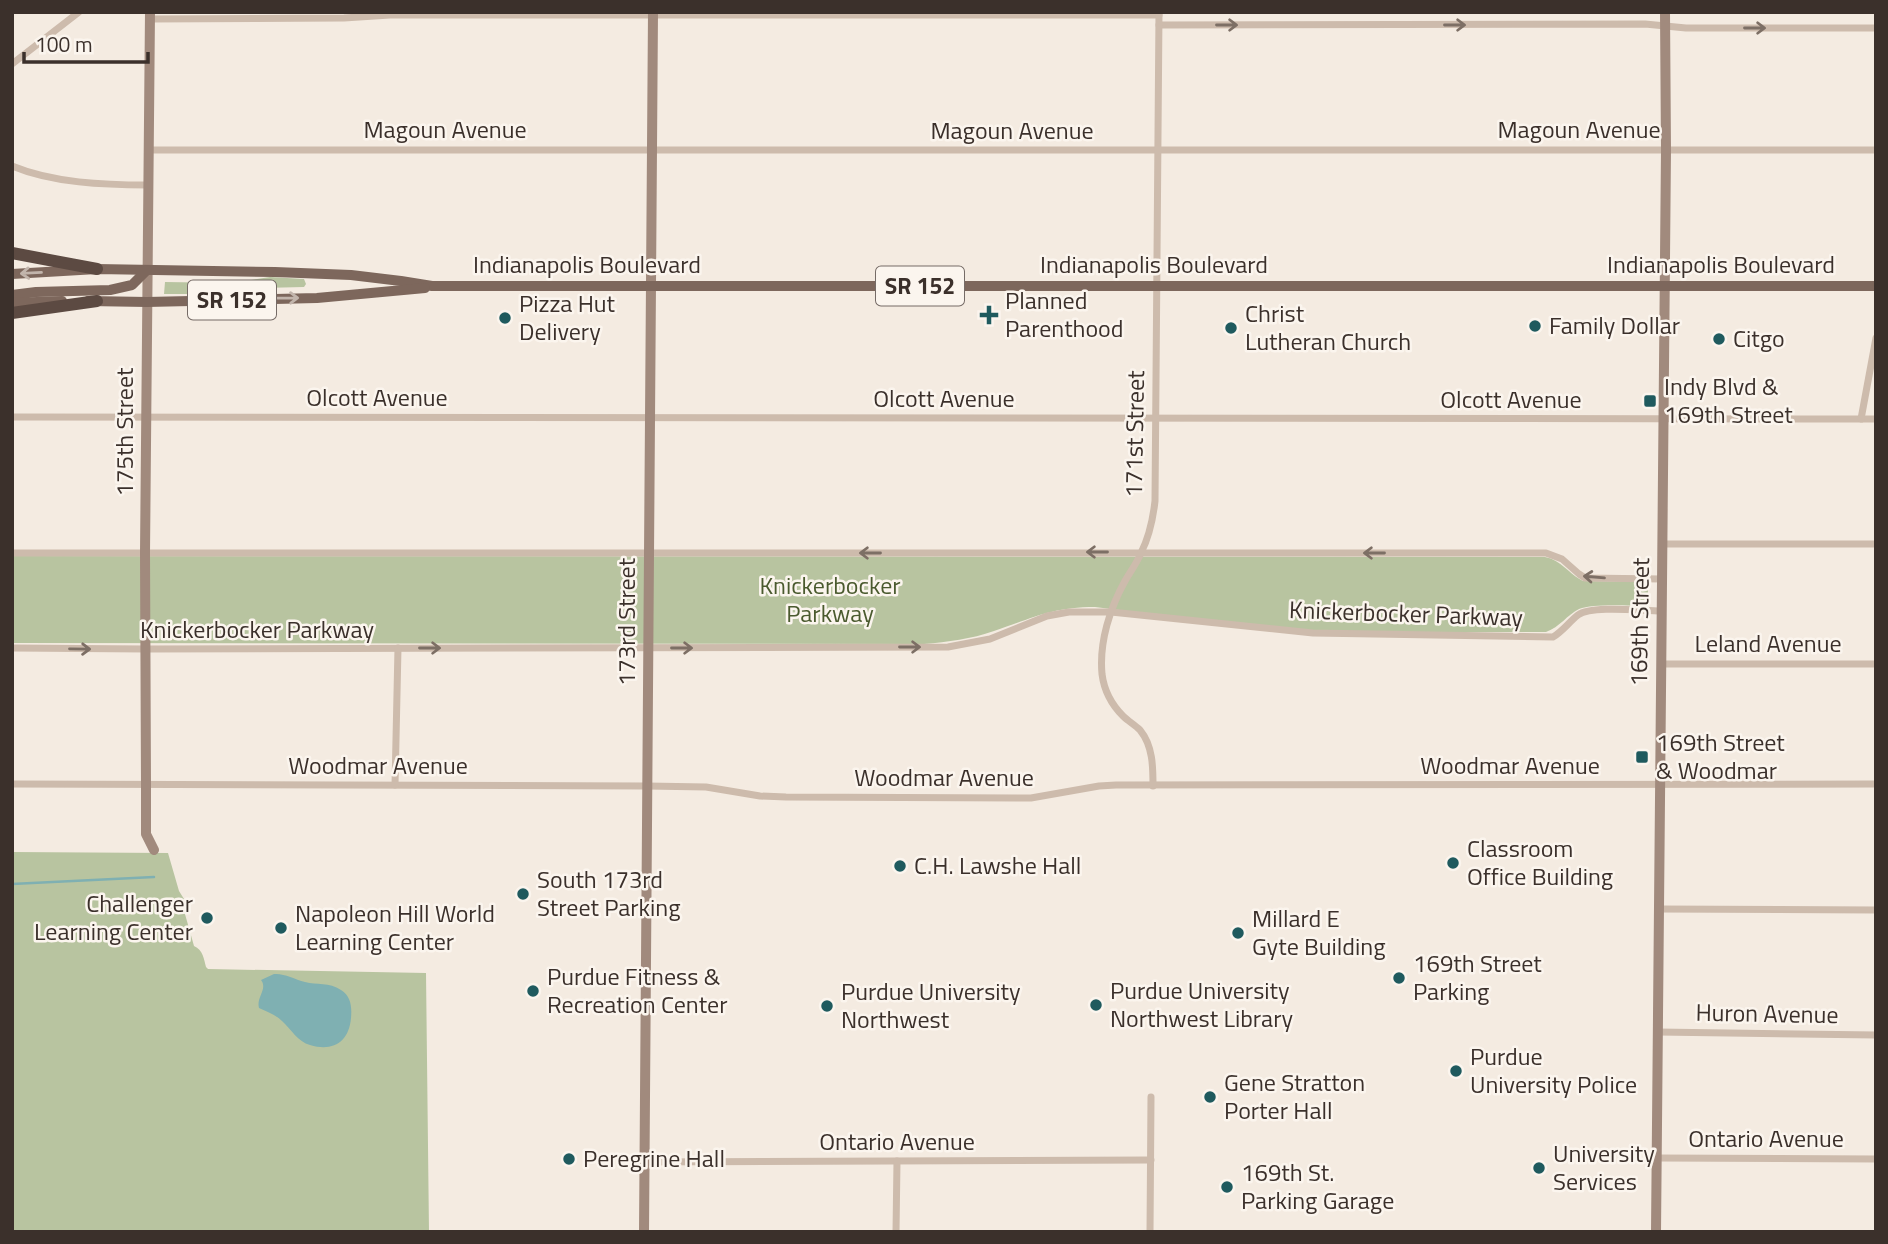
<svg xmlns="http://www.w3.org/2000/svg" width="1888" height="1244" viewBox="0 0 1888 1244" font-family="'Titillium Web',sans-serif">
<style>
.green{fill:#b8c4a0}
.water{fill:#7fb0b2}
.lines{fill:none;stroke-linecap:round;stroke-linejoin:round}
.stream{stroke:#7fb0b2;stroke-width:2.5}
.street{stroke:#cdbbac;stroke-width:7}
.secondary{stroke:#a18a7d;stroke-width:10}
.primary{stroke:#7d675c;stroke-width:10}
.highway{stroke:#5c4a42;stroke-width:12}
.oneway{stroke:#7d6f65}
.oneway2{stroke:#c2b5ac}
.poi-dot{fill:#1f5a5e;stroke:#fbf5ee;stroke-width:2.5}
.labels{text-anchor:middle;stroke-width:5;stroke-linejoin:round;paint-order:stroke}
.shield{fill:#fbf5ee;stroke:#756b66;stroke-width:2}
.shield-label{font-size:23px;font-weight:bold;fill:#3b302b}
.street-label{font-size:24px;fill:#3b302b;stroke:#fbf5ee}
.poi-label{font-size:24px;fill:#3b302b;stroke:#fbf5ee;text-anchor:start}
.park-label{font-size:24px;fill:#4a5a2e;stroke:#fbf5ee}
</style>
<rect width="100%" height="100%" fill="#f4ebe1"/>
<g class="green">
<path d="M 270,277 L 304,279 L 306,284 L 304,287 L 262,288 L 231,294 L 164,294 L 165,282 L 232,283 Z"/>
<path d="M 12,556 L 1545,557 C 1561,560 1569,574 1583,581 L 1648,582 L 1648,606 C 1631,606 1594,603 1579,609 C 1567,615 1560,627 1546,632 L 1294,632 L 1095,607 C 1052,607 1033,618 994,631 C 971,639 948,642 924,644 L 12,643 Z"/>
<path d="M 12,852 L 168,853 L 179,891 L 184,899 L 183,907 L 194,946 C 203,950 204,959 206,967 L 208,969 L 426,973 L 429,1232 L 12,1232 Z"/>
</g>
<path class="water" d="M 274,974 C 284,973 294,979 305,982 C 317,985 329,982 341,990 C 351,996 352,1007 351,1018 C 349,1042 333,1052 310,1045 C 298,1042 291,1029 282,1021 C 275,1014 267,1012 259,1008 C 256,997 268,989 261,980 Z"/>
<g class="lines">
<path class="stream" d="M 12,884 L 154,877"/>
<g class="street">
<path d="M 150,19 L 344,18 L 390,15 L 1159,15"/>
<path d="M 1159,25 L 1645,24 L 1686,28 L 1876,28"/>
<path d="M 12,64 L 79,12"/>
<path d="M 149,150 L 1876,150"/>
<path d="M 12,166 C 53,183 104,185 148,185"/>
<path d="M 12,417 L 1876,419"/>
<path d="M 1861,419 L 1876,338"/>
<path d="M 1662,544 L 1876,544"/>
<path d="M 12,553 L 1546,553 L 1562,559 L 1579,574 L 1585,578 L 1662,579"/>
<path d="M 12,648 L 146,649 L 948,647 L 990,639 L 1047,616 L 1069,612 L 1111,612 L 1313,633 L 1553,637 C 1563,631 1569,622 1578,615 C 1592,605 1642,611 1661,611"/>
<path d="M 1661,664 L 1876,664"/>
<path d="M 12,784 L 647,786 L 706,787 L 760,796 L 786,797 L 1031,798 L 1099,786 L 1116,785 L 1876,784"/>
<path d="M 395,785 L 398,648"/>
<path d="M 1153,786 C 1153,767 1153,746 1140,730 C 1135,725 1128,721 1123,716 C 1112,705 1104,690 1102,674 C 1099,642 1110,608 1125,581 C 1130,572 1137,563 1141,553 C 1149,537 1153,519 1155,501 L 1159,13"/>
<path d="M 1658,909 L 1876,910"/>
<path d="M 1658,1032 L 1876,1035"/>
<path d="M 1657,1158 L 1876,1159"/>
<path d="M 645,1162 L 1151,1160"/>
<path d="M 896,1232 L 897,1161"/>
<path d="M 1150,1232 L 1151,1097"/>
</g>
<g class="secondary">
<path d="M 150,12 L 145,553 L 146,785 L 146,834 L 154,850"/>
<path d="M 644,1232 L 653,12"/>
<path d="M 1656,1232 L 1666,150 L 1665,12"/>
</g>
<g class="primary">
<path d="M 12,274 L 97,269 L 275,272 L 351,275 L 401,281 L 432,286 L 1876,286"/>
<path d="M 12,295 L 36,292 L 110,290 L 132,285 L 147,270"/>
<path d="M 88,301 L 147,302 L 317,298 L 425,288"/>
<path d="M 12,303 L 62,301"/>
</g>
<g class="highway">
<path d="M 12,253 L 97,269"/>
<path d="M 12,313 L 97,301"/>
</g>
</g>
<defs><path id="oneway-shaft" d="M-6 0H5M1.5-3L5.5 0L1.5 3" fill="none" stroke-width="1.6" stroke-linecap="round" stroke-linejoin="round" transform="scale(1.75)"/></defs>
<g class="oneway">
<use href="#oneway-shaft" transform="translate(1227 25)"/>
<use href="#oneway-shaft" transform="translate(1455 25)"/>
<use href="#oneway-shaft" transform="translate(1755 28)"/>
<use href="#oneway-shaft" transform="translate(1097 552) rotate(180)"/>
<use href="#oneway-shaft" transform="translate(870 553) rotate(180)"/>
<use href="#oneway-shaft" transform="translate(1374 553) rotate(-180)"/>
<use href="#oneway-shaft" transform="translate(1594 577) rotate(-175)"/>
<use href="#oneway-shaft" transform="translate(910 647)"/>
<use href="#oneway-shaft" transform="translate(430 648)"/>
<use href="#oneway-shaft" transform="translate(682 648)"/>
<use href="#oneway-shaft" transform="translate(80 649) rotate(1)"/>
</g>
<g class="oneway2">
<use href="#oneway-shaft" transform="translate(31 273) rotate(177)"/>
<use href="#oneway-shaft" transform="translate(288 298) rotate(-1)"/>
</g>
<g class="poi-dot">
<path d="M985.5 304.5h7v7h7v7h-7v7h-7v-7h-7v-7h7z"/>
<circle cx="505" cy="318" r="7"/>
<circle cx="1535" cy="326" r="7"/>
<circle cx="1231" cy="328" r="7"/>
<circle cx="1719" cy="339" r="7"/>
<rect x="1643" y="394" width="14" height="14" rx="3.5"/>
<rect x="1635" y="750" width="14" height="14" rx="3.5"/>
<circle cx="1453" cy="863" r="7"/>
<circle cx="900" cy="866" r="7"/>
<circle cx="523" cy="894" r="7"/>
<circle cx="207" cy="918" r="7"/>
<circle cx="281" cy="928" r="7"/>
<circle cx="1238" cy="933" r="7"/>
<circle cx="1399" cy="978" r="7"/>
<circle cx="533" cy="991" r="7"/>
<circle cx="1096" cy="1005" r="7"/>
<circle cx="827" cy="1006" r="7"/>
<circle cx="1456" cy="1071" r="7"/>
<circle cx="1210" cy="1097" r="7"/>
<circle cx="569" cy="1159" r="7"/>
<circle cx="1539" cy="1168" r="7"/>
<circle cx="1227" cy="1187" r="7"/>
</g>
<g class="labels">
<g class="shield">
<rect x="876" y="266.5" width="88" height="39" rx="5"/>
<rect x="188" y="280.5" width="88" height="39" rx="5"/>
</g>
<g class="shield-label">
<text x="920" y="294">SR 152</text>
<text x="232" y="308">SR 152</text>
</g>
<g class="street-label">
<text x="445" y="138">Magoun Avenue</text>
<text x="1579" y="138">Magoun Avenue</text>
<text x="1012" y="139">Magoun Avenue</text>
<text x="587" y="273">Indianapolis Boulevard</text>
<text x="1154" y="273">Indianapolis Boulevard</text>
<text x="1721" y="273">Indianapolis Boulevard</text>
<text x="377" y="406">Olcott Avenue</text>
<text x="944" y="407">Olcott Avenue</text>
<text x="1511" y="408">Olcott Avenue</text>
<text transform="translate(125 432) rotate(-90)" y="8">175th Street</text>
<text transform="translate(1135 434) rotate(-89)" y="8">171st Street</text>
<text transform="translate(1406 614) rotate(2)" y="8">Knickerbocker Parkway</text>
<text transform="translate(627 622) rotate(-90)" y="8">173rd Street</text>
<text transform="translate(1640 622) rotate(-89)" y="8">169th Street</text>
<text x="257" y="638">Knickerbocker Parkway</text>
<text x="1768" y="652">Leland Avenue</text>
<text x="378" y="774">Woodmar Avenue</text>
<text x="1510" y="774">Woodmar Avenue</text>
<text x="944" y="786">Woodmar Avenue</text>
<text transform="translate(1767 1014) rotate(1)" y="8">Huron Avenue</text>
<text x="1766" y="1147">Ontario Avenue</text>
<text x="897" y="1150">Ontario Avenue</text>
</g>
<g class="poi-label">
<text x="1005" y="309">Planned<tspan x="1005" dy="28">Parenthood</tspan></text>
<text x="519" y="312">Pizza Hut<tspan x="519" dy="28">Delivery</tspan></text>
<text x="1245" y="322">Christ<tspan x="1245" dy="28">Lutheran Church</tspan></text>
<text x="1549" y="334">Family Dollar</text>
<text x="1733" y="347">Citgo</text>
<text x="1664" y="395">Indy Blvd &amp;<tspan x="1664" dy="28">169th Street</tspan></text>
<text x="1656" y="751">169th Street<tspan x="1656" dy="28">&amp; Woodmar</tspan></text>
<text x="1467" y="857">Classroom<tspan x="1467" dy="28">Office Building</tspan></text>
<text x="914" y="874">C.H. Lawshe Hall</text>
<text x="537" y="888">South 173rd<tspan x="537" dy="28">Street Parking</tspan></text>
<text x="193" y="912" text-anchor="end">Challenger<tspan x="193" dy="28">Learning Center</tspan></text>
<text x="295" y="922">Napoleon Hill World<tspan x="295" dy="28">Learning Center</tspan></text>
<text x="1252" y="927">Millard E<tspan x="1252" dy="28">Gyte Building</tspan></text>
<text x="1413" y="972">169th Street<tspan x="1413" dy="28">Parking</tspan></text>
<text x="547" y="985">Purdue Fitness &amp;<tspan x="547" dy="28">Recreation Center</tspan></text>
<text x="1110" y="999">Purdue University<tspan x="1110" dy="28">Northwest Library</tspan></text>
<text x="841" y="1000">Purdue University<tspan x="841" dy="28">Northwest</tspan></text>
<text x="1470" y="1065">Purdue<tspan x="1470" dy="28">University Police</tspan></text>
<text x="1224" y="1091">Gene Stratton<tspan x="1224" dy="28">Porter Hall</tspan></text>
<text x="1553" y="1162">University<tspan x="1553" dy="28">Services</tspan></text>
<text x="583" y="1167">Peregrine Hall</text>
<text x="1241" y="1181">169th St.<tspan x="1241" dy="28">Parking Garage</tspan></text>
</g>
<g class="park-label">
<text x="830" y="594">Knickerbocker<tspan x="830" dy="28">Parkway</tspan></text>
</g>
</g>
<rect width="1888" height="1244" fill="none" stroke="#3b302b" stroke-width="28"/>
<path d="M24 52v10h124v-10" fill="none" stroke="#3b302b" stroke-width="3.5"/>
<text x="35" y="52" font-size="21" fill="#3b302b" stroke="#fbf5ee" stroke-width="5" paint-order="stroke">100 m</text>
</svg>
